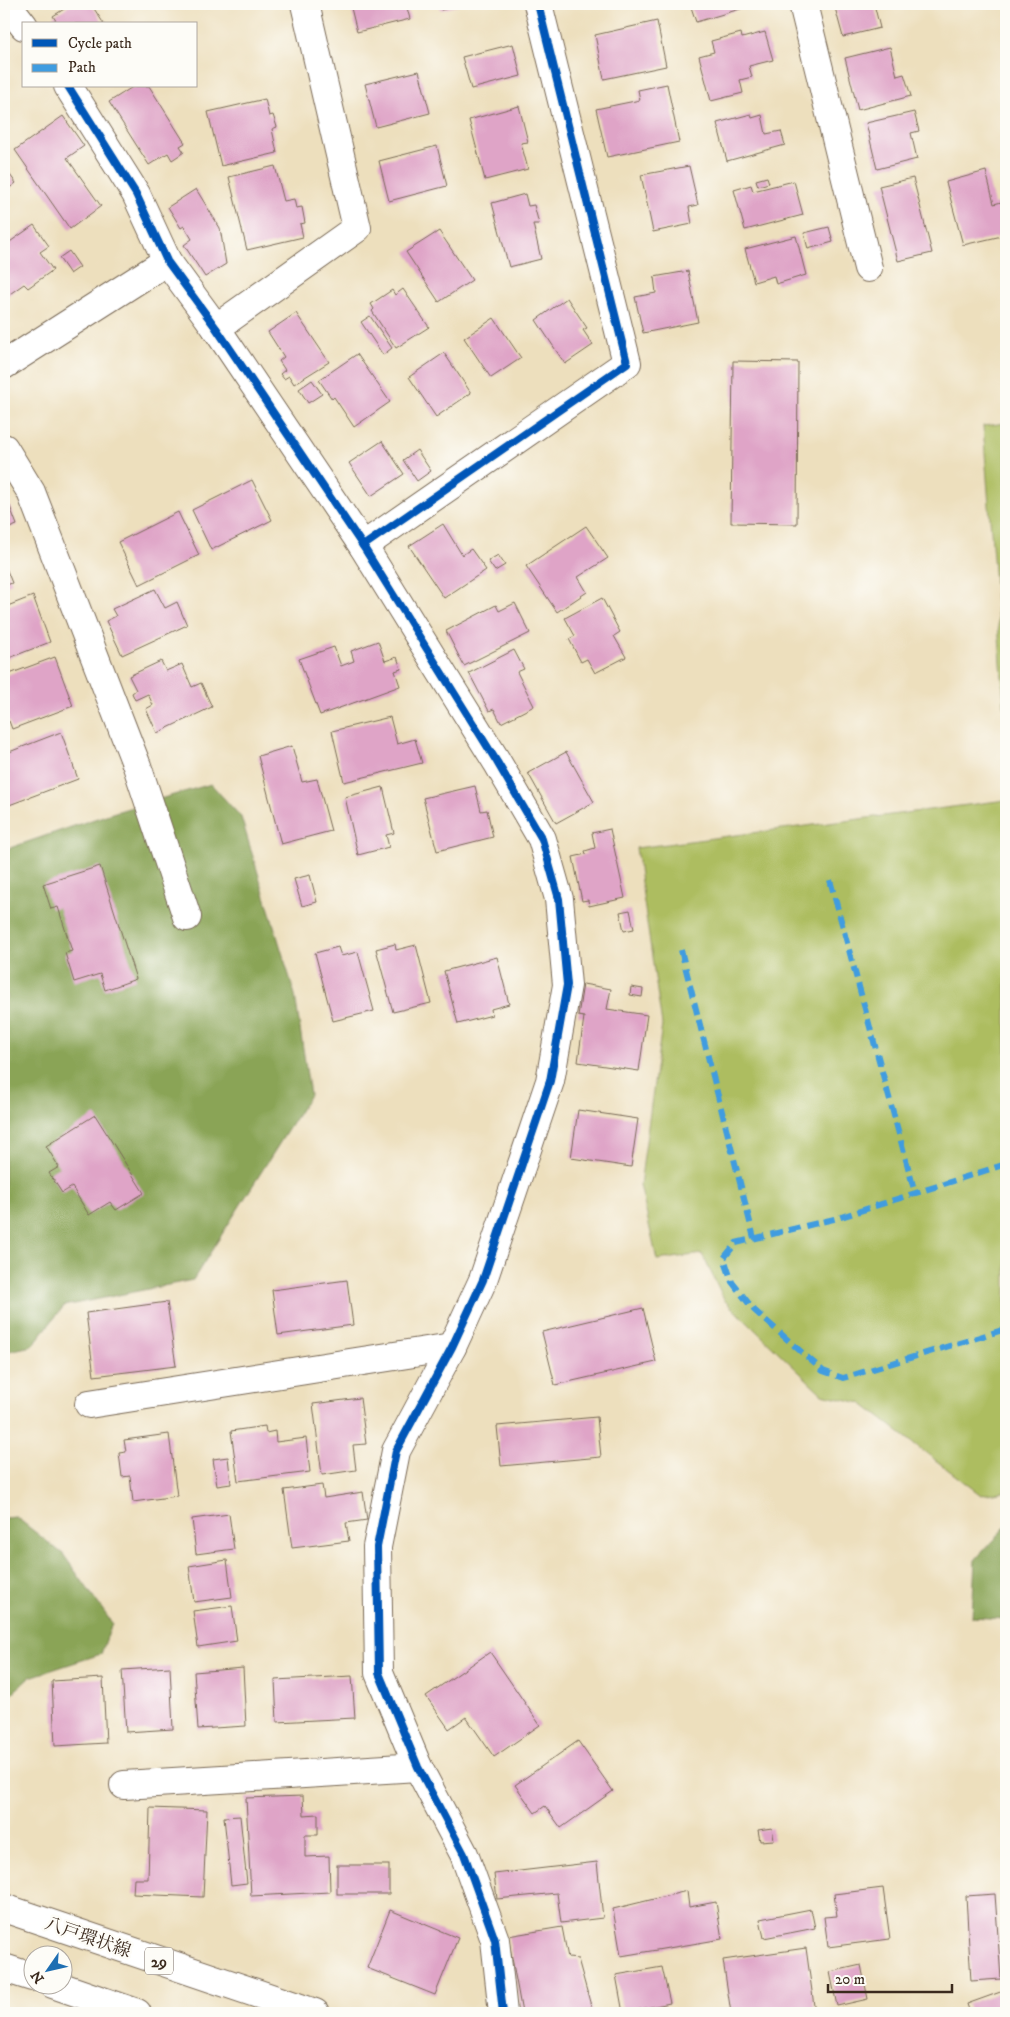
<svg xmlns="http://www.w3.org/2000/svg" width="1010" height="2017" viewBox="0 0 1010 2017" font-family="'IM FELL DW Pica','Noto Serif JP',serif">
<style>
.green{fill:#adbd60;stroke:#74743f}
.forest{fill:#8aa456;stroke:#62673a}
.building{fill:#dfa4c7}
.lines{fill:none;stroke-linecap:round;stroke-linejoin:round}
.street-casing{stroke:#796956;stroke-width:30}
.primary-casing{stroke:#796956;stroke-width:30}
.street{stroke:#fff;stroke-width:28}
.primary{stroke:#fff;stroke-width:28}
.quiet{stroke:#3f9ce0;stroke-width:6;stroke-dasharray:12 6;stroke-linecap:butt}
.cycleway-casing{stroke:#fdfcf7;stroke-width:11}
.cycleway{stroke:#0057b8;stroke-width:8}
.labels{text-anchor:middle;stroke-width:5;stroke-linejoin:round;paint-order:stroke}
.shield{fill:#fdfcf7;stroke:#75695f;stroke-width:1}
.shield-label{font-size:16px;font-weight:bold;fill:#3b2a1e}
.street-label{font-size:18px;fill:#3b2a1e;stroke:#fdfcf7}
</style>
<rect width="100%" height="100%" fill="#fdfcf7"/>
<filter id="ink" filterUnits="userSpaceOnUse"><feTurbulence type="fractalNoise" baseFrequency=".02" numOctaves="2"/><feDisplacementMap in="SourceGraphic" scale="10" xChannelSelector="R" yChannelSelector="G"/><feConvolveMatrix kernelMatrix="1 2 1 2 8 2 1 2 1" color-interpolation-filters="sRGB"/></filter>
<filter id="wash" filterUnits="userSpaceOnUse"><feTurbulence type="fractalNoise" baseFrequency=".0096" numOctaves="4" result="noise"/><feDisplacementMap in="SourceGraphic" scale="20" xChannelSelector="R" yChannelSelector="G"/><feGaussianBlur stdDeviation="1.12" result="paint"/><feColorMatrix in="noise" values="0 0 0 0 0 0 0 0 0 0 0 0 0 0 0 0 0 1.4 0 .05"/><feComposite in="paint" operator="in"/></filter>
<g filter="url(#wash)">
<rect width="100%" height="100%" fill="#eddfbd"/>
<g class="green">
<path d="M 1006,423 L 1006,729 L 983,426 Z"/>
<path d="M 1006,800 L 1006,1491 L 981,1495 L 861,1403 L 822,1394 L 725,1301 L 702,1254 L 657,1260 L 640,1185 L 662,1025 L 636,848 Z"/>
</g>
<g class="forest">
<path d="M 211,784 L 241,817 L 295,995 L 310,1095 L 193,1280 L 64,1306 L 32,1346 L 4,1352 L 4,1000 L 8,997 L 4,991 L 4,850 L 112,813 Z"/>
<path d="M 16,1517 L 63,1554 L 112,1623 L 101,1654 L 30,1677 L 4,1701 L 4,1518 Z"/>
<path d="M 1006,1526 L 1006,1619 L 972,1617 L 975,1560 Z"/>
</g>
<g id="blocks">
<g class="building">
<path d="M 72,4 L 91,4 L 104,24 L 58,24 L 53,16 Z"/>
<path d="M 350,4 L 406,4 L 410,19 L 357,32 Z"/>
<path d="M 439,4 L 463,4 L 441,10 Z"/>
<path d="M 690,4 L 747,4 L 747,7 L 696,22 Z"/>
<path d="M 834,4 L 874,4 L 880,28 L 843,37 Z"/>
<path d="M 657,21 L 666,66 L 604,79 L 595,35 Z"/>
<path d="M 765,32 L 773,60 L 749,66 L 752,77 L 740,80 L 743,93 L 711,101 L 699,56 L 714,52 L 711,41 L 741,33 L 742,38 Z"/>
<path d="M 513,44 L 521,76 L 471,89 L 462,57 Z"/>
<path d="M 890,47 L 897,76 L 904,74 L 911,96 L 858,110 L 845,58 Z"/>
<path d="M 419,71 L 430,113 L 376,127 L 365,84 Z"/>
<path d="M 667,84 L 679,142 L 607,157 L 596,109 L 640,100 L 638,90 Z"/>
<path d="M 134,86 L 149,86 L 185,143 L 180,146 L 184,152 L 172,160 L 168,153 L 149,165 L 109,102 Z"/>
<path d="M 265,99 L 269,116 L 273,115 L 277,127 L 272,129 L 277,153 L 221,166 L 208,112 Z"/>
<path d="M 519,106 L 528,142 L 521,143 L 528,169 L 485,180 L 469,120 Z"/>
<path d="M 914,112 L 919,131 L 911,133 L 917,159 L 877,169 L 866,123 Z"/>
<path d="M 751,114 L 752,118 L 762,115 L 766,134 L 781,131 L 785,145 L 727,161 L 717,123 Z"/>
<path d="M 63,116 L 84,146 L 67,158 L 101,206 L 70,229 L 15,150 Z"/>
<path d="M 437,146 L 447,186 L 389,201 L 379,161 Z"/>
<path d="M 275,166 L 284,201 L 294,199 L 296,208 L 302,207 L 305,223 L 300,224 L 303,237 L 247,250 L 229,177 Z"/>
<path d="M 689,166 L 698,205 L 689,207 L 692,224 L 653,232 L 641,175 Z"/>
<path d="M 4,167 L 16,183 L 4,192 Z"/>
<path d="M 986,171 L 994,204 L 1005,201 L 1006,223 L 1004,224 L 1006,235 L 963,245 L 946,182 Z"/>
<path d="M 767,177 L 769,183 L 758,186 L 756,180 Z"/>
<path d="M 913,178 L 932,253 L 898,261 L 879,186 Z"/>
<path d="M 794,181 L 803,215 L 745,230 L 734,190 L 751,185 L 753,191 Z"/>
<path d="M 196,189 L 220,228 L 226,264 L 205,277 L 184,245 L 192,239 L 184,226 L 181,228 L 168,207 Z"/>
<path d="M 525,194 L 528,206 L 534,205 L 539,224 L 533,224 L 541,259 L 509,267 L 492,203 Z"/>
<path d="M 34,225 L 49,246 L 40,252 L 53,270 L 28,288 L 24,284 L 4,298 L 4,246 Z"/>
<path d="M 829,227 L 833,242 L 808,249 L 804,233 Z"/>
<path d="M 439,231 L 472,280 L 439,302 L 406,252 Z"/>
<path d="M 796,236 L 806,275 L 776,284 L 774,276 L 754,282 L 745,249 Z"/>
<path d="M 69,251 L 80,267 L 70,274 L 59,258 Z"/>
<path d="M 688,271 L 698,322 L 643,333 L 635,297 L 656,293 L 654,277 Z"/>
<path d="M 403,289 L 429,327 L 396,348 L 372,311 L 374,309 L 371,304 L 392,290 L 395,295 Z"/>
<path d="M 567,298 L 587,328 L 583,330 L 593,345 L 565,364 L 536,320 Z"/>
<path d="M 296,313 L 329,362 L 294,384 L 289,376 L 284,379 L 280,374 L 285,370 L 279,361 L 284,357 L 268,332 Z"/>
<path d="M 370,316 L 392,348 L 383,355 L 361,322 Z"/>
<path d="M 494,318 L 521,358 L 491,378 L 464,338 Z"/>
<path d="M 444,353 L 471,393 L 436,417 L 409,377 Z"/>
<path d="M 357,354 L 390,402 L 354,427 L 334,397 L 332,399 L 319,380 Z"/>
<path d="M 733,361 L 798,362 L 797,524 L 731,523 Z"/>
<path d="M 312,380 L 322,394 L 308,403 L 299,389 Z"/>
<path d="M 382,441 L 404,474 L 371,496 L 349,463 Z"/>
<path d="M 417,450 L 431,471 L 417,481 L 403,460 Z"/>
<path d="M 252,480 L 272,520 L 211,550 L 192,510 Z"/>
<path d="M 4,491 L 17,525 L 4,530 Z"/>
<path d="M 178,512 L 199,555 L 139,585 L 118,542 Z"/>
<path d="M 443,524 L 462,555 L 471,549 L 486,570 L 444,598 L 409,546 Z"/>
<path d="M 586,526 L 608,558 L 578,577 L 587,592 L 557,612 L 526,566 Z"/>
<path d="M 498,555 L 505,565 L 495,571 L 488,561 Z"/>
<path d="M 4,563 L 12,583 L 4,586 Z"/>
<path d="M 155,589 L 165,608 L 177,602 L 187,625 L 122,655 L 106,621 L 116,616 L 112,609 Z"/>
<path d="M 33,596 L 50,642 L 4,660 L 5,607 Z"/>
<path d="M 602,598 L 620,632 L 614,636 L 626,657 L 595,673 L 587,659 L 581,662 L 569,639 L 575,636 L 565,618 Z"/>
<path d="M 515,603 L 530,633 L 464,666 L 446,631 L 496,605 L 499,611 Z"/>
<path d="M 378,641 L 385,661 L 397,657 L 401,669 L 395,671 L 400,686 L 320,715 L 299,659 L 334,647 L 341,666 L 354,661 L 351,651 Z"/>
<path d="M 514,650 L 524,669 L 517,672 L 534,706 L 501,723 L 494,709 L 489,711 L 469,673 Z"/>
<path d="M 55,657 L 73,706 L 12,729 L 9,721 L 4,723 L 4,676 Z"/>
<path d="M 161,661 L 166,671 L 182,664 L 192,687 L 201,683 L 212,707 L 157,733 L 146,709 L 153,705 L 148,694 L 135,700 L 132,693 L 136,690 L 129,676 Z"/>
<path d="M 390,717 L 397,744 L 415,739 L 422,763 L 344,782 L 332,731 Z"/>
<path d="M 61,732 L 78,779 L 4,807 L 4,754 Z"/>
<path d="M 292,746 L 302,782 L 317,779 L 331,831 L 281,844 L 258,756 Z"/>
<path d="M 566,752 L 594,802 L 556,823 L 528,773 Z"/>
<path d="M 475,786 L 481,811 L 487,810 L 493,837 L 437,851 L 423,798 Z"/>
<path d="M 383,787 L 394,833 L 386,835 L 389,847 L 358,855 L 345,797 Z"/>
<path d="M 610,829 L 625,898 L 589,906 L 588,900 L 582,901 L 573,857 L 586,854 L 585,851 L 595,848 L 592,833 Z"/>
<path d="M 100,866 L 136,979 L 105,990 L 100,974 L 74,982 L 65,953 L 72,951 L 58,907 L 51,909 L 43,884 Z"/>
<path d="M 310,875 L 317,902 L 302,906 L 294,879 Z"/>
<path d="M 630,910 L 634,929 L 624,931 L 620,912 Z"/>
<path d="M 395,944 L 396,950 L 416,945 L 431,1003 L 393,1012 L 376,949 Z"/>
<path d="M 338,947 L 341,956 L 358,952 L 374,1011 L 333,1021 L 315,953 Z"/>
<path d="M 497,957 L 509,1004 L 491,1009 L 492,1015 L 458,1024 L 444,971 Z"/>
<path d="M 583,984 L 611,989 L 607,1009 L 647,1015 L 639,1071 L 578,1062 L 584,1017 L 578,1016 Z"/>
<path d="M 631,987 L 643,989 L 642,997 L 630,995 Z"/>
<path d="M 578,1110 L 638,1119 L 631,1167 L 571,1158 Z"/>
<path d="M 95,1115 L 144,1193 L 116,1210 L 110,1202 L 89,1215 L 72,1187 L 62,1193 L 49,1173 L 59,1167 L 46,1146 Z"/>
<path d="M 347,1280 L 353,1325 L 278,1335 L 272,1290 Z"/>
<path d="M 167,1302 L 176,1366 L 94,1376 L 86,1313 Z"/>
<path d="M 643,1308 L 656,1362 L 555,1385 L 542,1332 Z"/>
<path d="M 360,1398 L 366,1444 L 353,1445 L 356,1470 L 322,1475 L 313,1404 Z"/>
<path d="M 597,1417 L 601,1457 L 501,1466 L 497,1426 Z"/>
<path d="M 265,1426 L 266,1433 L 275,1431 L 276,1442 L 306,1438 L 310,1472 L 238,1481 L 231,1431 Z"/>
<path d="M 169,1434 L 177,1496 L 133,1502 L 130,1476 L 122,1477 L 119,1453 L 126,1452 L 124,1440 Z"/>
<path d="M 228,1457 L 231,1484 L 217,1486 L 213,1459 Z"/>
<path d="M 322,1485 L 324,1498 L 363,1492 L 367,1520 L 346,1523 L 349,1541 L 292,1548 L 284,1490 Z"/>
<path d="M 229,1514 L 234,1549 L 196,1554 L 192,1519 Z"/>
<path d="M 227,1560 L 232,1597 L 194,1602 L 189,1566 Z"/>
<path d="M 232,1606 L 237,1641 L 198,1647 L 193,1611 Z"/>
<path d="M 490,1652 L 540,1725 L 494,1757 L 466,1717 L 449,1729 L 426,1696 Z"/>
<path d="M 170,1667 L 173,1729 L 126,1732 L 122,1670 Z"/>
<path d="M 243,1668 L 246,1726 L 198,1729 L 194,1672 Z"/>
<path d="M 352,1676 L 355,1718 L 277,1722 L 275,1680 Z"/>
<path d="M 103,1678 L 106,1743 L 55,1746 L 52,1681 Z"/>
<path d="M 578,1741 L 613,1791 L 561,1828 L 545,1806 L 535,1813 L 515,1785 Z"/>
<path d="M 303,1796 L 304,1815 L 318,1814 L 318,1835 L 305,1835 L 305,1857 L 329,1856 L 330,1892 L 251,1896 L 246,1798 Z"/>
<path d="M 150,1808 L 207,1810 L 203,1897 L 133,1894 L 134,1879 L 148,1879 Z"/>
<path d="M 240,1816 L 247,1883 L 231,1885 L 224,1817 Z"/>
<path d="M 772,1828 L 774,1840 L 760,1841 L 758,1830 Z"/>
<path d="M 597,1862 L 603,1918 L 561,1923 L 557,1893 L 497,1899 L 494,1874 Z"/>
<rect x="337" y="1865" width="52" height="29"/>
<path d="M 883,1888 L 890,1939 L 828,1947 L 824,1917 L 837,1916 L 834,1894 Z"/>
<path d="M 687,1891 L 689,1907 L 716,1902 L 722,1939 L 621,1956 L 613,1909 Z"/>
<path d="M 995,1894 L 1001,1979 L 971,1981 L 966,1896 Z"/>
<path d="M 811,1909 L 815,1928 L 764,1938 L 760,1919 Z"/>
<path d="M 390,1910 L 458,1938 L 435,1995 L 367,1968 Z"/>
<path d="M 562,1927 L 568,1958 L 578,1959 L 593,2013 L 522,2013 L 508,1936 Z"/>
<path d="M 806,1948 L 815,2013 L 731,2013 L 723,1960 Z"/>
<path d="M 861,1965 L 868,1999 L 837,2006 L 830,1972 Z"/>
<path d="M 662,1967 L 670,2003 L 631,2011 L 632,2013 L 623,2013 L 616,1975 Z"/>
<path d="M 1006,1990 L 1006,2013 L 970,2013 L 967,2004 Z"/>
</g>
</g>
</g>
<g filter="url(#ink)">
<use href="#blocks" fill-opacity="0" stroke="#796956" stroke-width="1"/>
<g class="lines">
<g class="street-casing">
<g id="street">
<path d="M 7,4 L 24,26"/>
<path d="M 803,4 L 868,268"/>
<path d="M 68,86 L 136,194 L 167,261 L 216,328 L 363,546 L 497,762 L 542,839 L 559,899 L 567,985 L 550,1081 L 483,1280 L 452,1347 L 396,1451 L 377,1547 L 379,1673 L 418,1767 L 464,1854 L 495,1940 L 503,2013"/>
<path d="M 216,328 L 357,228 L 305,4"/>
<path d="M 4,365 L 167,261"/>
<path d="M 4,448 L 31,492 L 137,766 L 187,917"/>
<path d="M 363,546 L 627,363 L 538,4"/>
<path d="M 89,1404 L 452,1347"/>
<path d="M 124,1785 L 418,1767"/>
</g>
</g>
<g class="primary-casing">
<g id="primary">
<path d="M 4,1908 L 315,2013"/>
<path d="M 4,1968 L 32,1977"/>
<path d="M 53,1984 L 137,2013"/>
</g>
</g>
<use href="#street" class="street"/>
<use href="#primary" class="primary"/>
<g class="quiet">
<path d="M 830,880 L 915,1193"/>
<path d="M 681,950 L 754,1238"/>
<path d="M 1006,1164 L 838,1218 L 736,1243 L 724,1258 L 732,1282 L 754,1310 L 823,1371 L 843,1378 L 1006,1329"/>
</g>
<g class="cycleway-casing">
<g id="cycleway">
<path d="M 68,86 L 136,194 L 167,261 L 216,328 L 363,546 L 497,762 L 542,839 L 559,899 L 567,985 L 550,1081 L 483,1280 L 452,1347 L 396,1451 L 377,1547 L 379,1673 L 418,1767 L 464,1854 L 495,1940 L 503,2013"/>
<path d="M 363,546 L 627,363 L 538,4"/>
</g>
</g>
<use href="#cycleway" class="cycleway"/>
</g>
</g>
<g class="labels">
<rect class="shield" x="145" y="1947.5" width="28" height="27" rx="4"/>
<g class="shield-label">
<text x="159" y="1967">29</text>
</g>
<g class="street-label">
<text transform="translate(88 1937) rotate(19)" y="6">八戸環状線</text>
</g>
</g>
<rect width="1010" height="2017" fill="none" stroke="#fdfcf7" stroke-width="20"/>
<rect x="22" y="22" width="175" height="65" fill="#fdfcf7" stroke="#afa8a0"/>
<rect x="32" y="39" width="25" height="8" fill="#0057b8" stroke="#afa8a0"/>
<text x="68" y="48" font-size="15" fill="#3b2a1e">Cycle path</text>
<rect x="32" y="64" width="25" height="8" fill="#3f9ce0" stroke="#afa8a0"/>
<text x="68" y="72" font-size="15" fill="#3b2a1e">Path</text>
<g transform="translate(48 1970) rotate(236)"><circle r="24" fill="#fdfcf7" stroke="#afa8a0"/>
<path d="M0-4L9 19L0 12L-9 19Z" fill="#1f6fb2"/>
<text y="-8" font-size="14" font-weight="bold" text-anchor="middle" fill="#3b2a1e">N</text>
</g>
<path d="M828 1984v8h124v-8" fill="none" stroke="#3b2a1e" stroke-width="2.5"/>
<text x="835" y="1984" font-size="15" fill="#3b2a1e" stroke="#fdfcf7" stroke-width="4" paint-order="stroke">20 m</text>
</svg>
